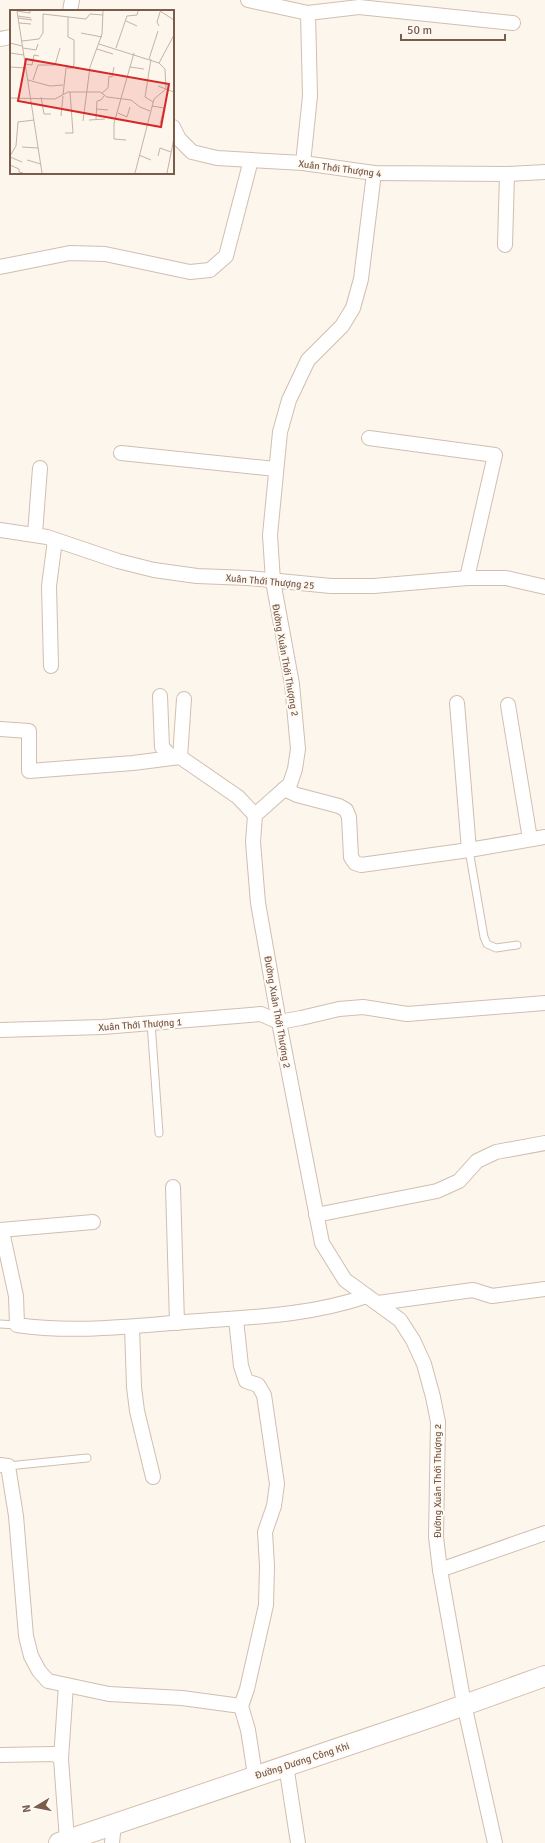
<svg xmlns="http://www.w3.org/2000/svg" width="545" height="1843" viewBox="0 0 545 1843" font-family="Signika,sans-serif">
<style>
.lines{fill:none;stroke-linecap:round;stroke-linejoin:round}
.service-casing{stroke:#d1beb0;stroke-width:9}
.minor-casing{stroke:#d1beb0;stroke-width:16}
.secondary-casing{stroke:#d6c0b0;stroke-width:22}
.service{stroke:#fff;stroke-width:7}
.minor{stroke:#fff;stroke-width:14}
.secondary{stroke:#fff;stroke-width:20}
.labels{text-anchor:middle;stroke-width:4;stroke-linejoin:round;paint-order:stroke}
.street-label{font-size:10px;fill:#7a5c4d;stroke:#fffaf3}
.inset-road{fill:none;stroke:#c5b3a7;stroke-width:1}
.view{fill:#d62828;fill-opacity:0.15;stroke:#d62828;stroke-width:2}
.inset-edge{fill:none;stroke:#7a5c4d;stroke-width:2}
</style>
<rect width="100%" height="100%" fill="#fdf6ec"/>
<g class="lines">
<g class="service-casing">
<g id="service">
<path d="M 469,850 L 484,937 L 487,944 L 496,948 L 517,945"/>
<path d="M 151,1023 L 159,1133"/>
<path d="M 0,1324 L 17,1325"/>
<path d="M 8,1466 L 87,1458"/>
</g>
</g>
<g class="minor-casing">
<g id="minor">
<path d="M 248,0 L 308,13"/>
<path d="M 70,11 L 72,0"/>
<path d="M 0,39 L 11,37"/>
<path d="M 173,127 L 179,139 L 192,152 L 217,158 L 303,163 L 374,173 L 507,174 L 545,172"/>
<path d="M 303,163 L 310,96 L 308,13 L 359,7 L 513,23"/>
<path d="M 374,173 L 361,279 L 353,308 L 342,326 L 308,360 L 289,400 L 280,432 L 270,535 L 273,581 L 292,684 L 298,749 L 295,769 L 290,784 L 255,815 L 253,842 L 258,903 L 279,1022 L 322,1243 L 345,1280 L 400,1320 L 413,1340 L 424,1364 L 433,1397 L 438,1422 L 436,1537 L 440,1570 L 464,1704 L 495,1843"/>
<path d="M 505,245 L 507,174"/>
<path d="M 0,267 L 70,253 L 105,254 L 190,272 L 210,270 L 226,256 L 251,160"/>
<path d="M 369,438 L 495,455 L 467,578"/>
<path d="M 121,453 L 276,469"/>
<path d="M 0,530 L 47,537 L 118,561 L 154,570 L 197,576 L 248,578 L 331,586 L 374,586 L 467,578 L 506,578 L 545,587"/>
<path d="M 35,534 L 40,468"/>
<path d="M 51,666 L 49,586 L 55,540"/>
<path d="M 160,696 L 162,747 L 172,758"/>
<path d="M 457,703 L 469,850"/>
<path d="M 508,705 L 530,839"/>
<path d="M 0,729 L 29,731 L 29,771 L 133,763 L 180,757 L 238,797 L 255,815"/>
<path d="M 180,757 L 184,699"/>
<path d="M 284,789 L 297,795 L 339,806 L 346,810 L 349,817 L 351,857 L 355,863 L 361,865 L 469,850 L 545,837"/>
<path d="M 279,1022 L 301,1018 L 339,1009 L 363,1007 L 407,1014 L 545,1003"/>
<path d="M 0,1030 L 103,1027 L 261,1014 L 279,1022"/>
<path d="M 173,1187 L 177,1323"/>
<path d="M 316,1215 L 437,1191 L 459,1181 L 477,1161 L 496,1152 L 545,1143"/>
<path d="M 0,1230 L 93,1222"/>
<path d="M 0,1234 L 3,1236 L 16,1296 L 17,1325 C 78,1334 138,1325 199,1321 C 256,1317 312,1315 367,1296"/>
<path d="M 378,1303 L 473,1290 L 492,1296 L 545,1289"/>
<path d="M 236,1319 L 241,1366 L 246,1381 L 258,1385 L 264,1395 L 277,1484 L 274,1506 L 265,1532 L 267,1566 L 266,1605 L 247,1689 L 241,1706 L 248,1730 L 255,1775"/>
<path d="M 132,1327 L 134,1387 L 137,1411 L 153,1477"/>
<path d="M 0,1465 L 8,1466 L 16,1516 L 26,1636 L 31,1656 L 39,1671 L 48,1681 L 109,1694 L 182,1698 L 241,1706"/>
<path d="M 440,1570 L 545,1533"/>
<path d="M 0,1755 L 55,1754 L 61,1759 L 67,1840"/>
<path d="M 61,1759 L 66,1685"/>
<path d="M 286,1765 L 298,1843"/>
<path d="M 112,1843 L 114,1824"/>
</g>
</g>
<g class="secondary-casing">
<path id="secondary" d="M 59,1843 L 431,1717 L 545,1676"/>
</g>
<use href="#service" class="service"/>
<use href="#minor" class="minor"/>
<use href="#secondary" class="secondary"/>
</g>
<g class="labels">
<g class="street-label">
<text transform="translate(340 168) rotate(7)" y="4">Xuân Thới Thượng 4</text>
<text transform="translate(270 581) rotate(5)" y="4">Xuân Thới Thượng 25</text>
<text transform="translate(286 660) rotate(80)" y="4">Đường Xuân Thới Thượng 2</text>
<text transform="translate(278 1012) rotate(80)" y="4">Đường Xuân Thới Thượng 2</text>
<text transform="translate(140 1024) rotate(-4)" y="4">Xuân Thới Thượng 1</text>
<text transform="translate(437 1481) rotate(-90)" y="4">Đường Xuân Thới Thượng 2</text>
<text transform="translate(302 1760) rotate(-18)" y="4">Đường Dương Công Khi</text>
</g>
</g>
<g transform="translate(10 10)">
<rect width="164" height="164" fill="#fdf6ec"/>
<path class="inset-road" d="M 7,1 L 20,3 L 20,1M 7,1 L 32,163M 150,1 L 164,10M 8,6 L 21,8M 8,8 L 22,10M 116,11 L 127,16M 9,13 L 21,14M 149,16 L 147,12 L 150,2M 71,23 L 92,27M 12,31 L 29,29 L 33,23 L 33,4 L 76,9 L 80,4 L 93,5M 0,33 L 12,36M 89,34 L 149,53 L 155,59 L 156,79M 13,38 L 26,40 L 28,34M 106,38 L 117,6 L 127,5 L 128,1M 87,39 L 103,44M 0,43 L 14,45M 139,49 L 148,21M 141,49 L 135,87 L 143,92M 149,53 L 164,25M 15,54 L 22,55 L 24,45 L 29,46M 0,57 L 16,58M 120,57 L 134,59M 18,70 L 40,76 L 53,75M 23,70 L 28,55 L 45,55 L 50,38M 148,76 L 164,82M 92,83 L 98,78 L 99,66 L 102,67 L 104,57M 53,85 L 56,58 L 63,58 L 64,54 L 64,30 L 58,27 L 58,7M 31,87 L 34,104 L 41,104M 0,88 L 45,89 L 58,82 L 90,82 L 97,87 L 121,90 L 130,97 L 140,101M 142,96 L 154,98 L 150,114M 86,99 L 98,100M 108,103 L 117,107 L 120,97M 51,106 L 53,86M 86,109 L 87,91 L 91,90 L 94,86M 79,110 L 95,109M 73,111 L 80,57 L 92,24 L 93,1M 55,123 L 63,123 L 60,82M 116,130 L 104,129 L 104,113 L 124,43M 12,137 L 28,138M 129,145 L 141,150M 0,146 L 6,136 L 8,112 L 24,110M 148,146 L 150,138 L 161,142M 0,147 L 12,152M 17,150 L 31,154M 0,155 L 9,159 L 9,162 L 13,163M 125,163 L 144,89 L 156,79M 157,163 L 164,128"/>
<path class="view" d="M 16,49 L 159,74 L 151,117 L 8,91 Z"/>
<rect width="164" height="164" class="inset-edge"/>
</g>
<g transform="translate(36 1807) rotate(260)" stroke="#fffaf3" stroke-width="3" paint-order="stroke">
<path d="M0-3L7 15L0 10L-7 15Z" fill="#7a5c4d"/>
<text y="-6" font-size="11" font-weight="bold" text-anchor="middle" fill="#7a5c4d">N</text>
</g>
<path d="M401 34v6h104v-6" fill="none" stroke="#7a5c4d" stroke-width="2"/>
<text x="407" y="34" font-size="12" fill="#7a5c4d" stroke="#fffaf3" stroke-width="3" paint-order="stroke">50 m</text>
</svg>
